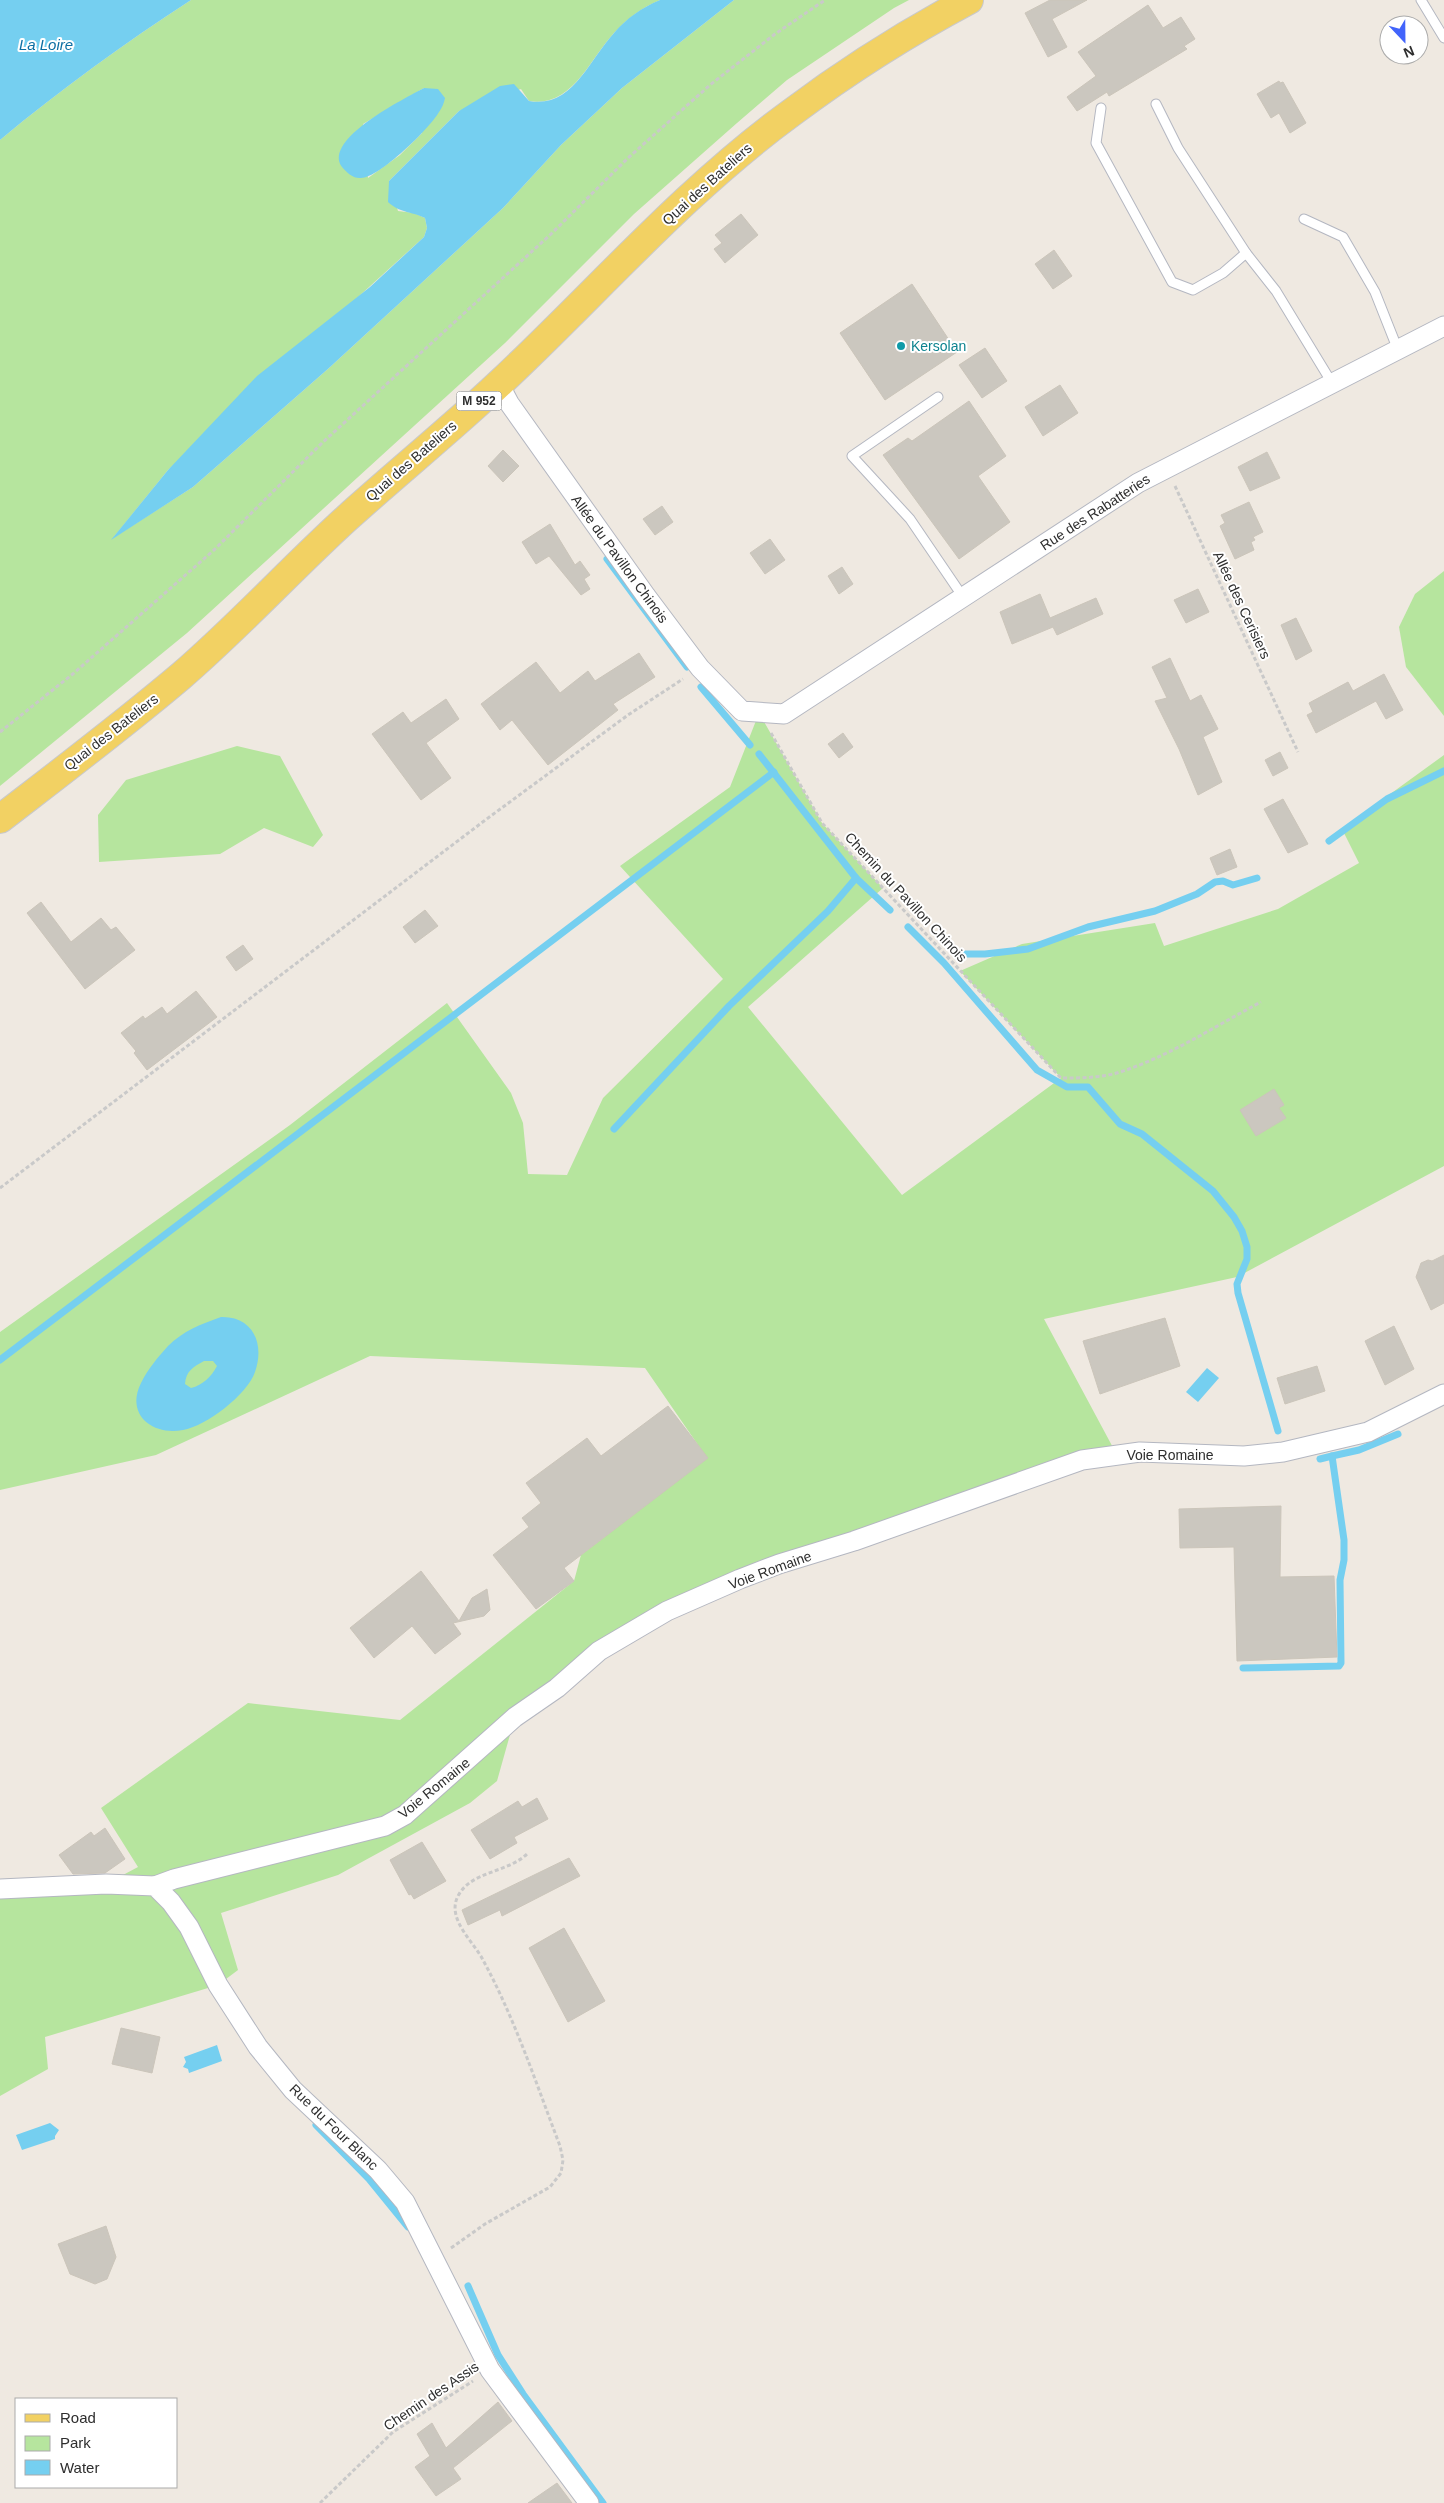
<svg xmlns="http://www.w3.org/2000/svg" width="1444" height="2503" viewBox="0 0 1444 2503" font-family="Arial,sans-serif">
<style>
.green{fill:#b6e59e;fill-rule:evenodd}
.water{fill:#75cff0;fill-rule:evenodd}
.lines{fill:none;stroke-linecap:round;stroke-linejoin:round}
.stream{stroke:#75cff0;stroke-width:7}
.building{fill:#cbc7bf;stroke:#cbc5ba}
.service-casing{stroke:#b4b7c1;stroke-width:11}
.minor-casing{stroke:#b4b7c1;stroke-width:21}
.primary-casing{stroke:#c9c9c9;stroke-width:30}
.path{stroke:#c9c9c9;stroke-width:3;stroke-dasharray:4 2.5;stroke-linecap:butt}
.service{stroke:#fff;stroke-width:9}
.minor{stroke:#fff;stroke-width:19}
.primary{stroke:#f2d163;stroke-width:28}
.culture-dot{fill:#0f9aa8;stroke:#fff;stroke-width:2}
.labels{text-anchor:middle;stroke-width:4;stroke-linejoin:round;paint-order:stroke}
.shield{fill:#fff;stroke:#6d6d6d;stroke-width:1}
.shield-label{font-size:12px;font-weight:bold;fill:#2e2e2e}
.street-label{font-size:14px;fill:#2e2e2e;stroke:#fff}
.culture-label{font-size:14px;fill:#0d838f;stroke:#fff;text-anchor:start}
.water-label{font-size:15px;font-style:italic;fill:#0d6fa3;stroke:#fff}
</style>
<rect width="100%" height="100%" fill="#efe9e1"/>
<g class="green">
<path d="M 191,0 L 660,0 C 641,8 627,19 614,33 C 589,60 572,108 529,101 L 521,89 L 459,111 L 389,181 L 398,211 L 414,213 L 425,218 L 427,228 L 424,237 L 168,470 L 113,538 L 193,487 L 329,368 L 503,208 L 561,145 L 622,88 L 734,0 L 909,0 L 894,8 L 787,80 L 737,123 L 634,214 L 505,343 L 187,633 L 0,786 L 0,140 C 61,89 125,43 191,0 ZM 424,88 L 422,133 L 400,155 L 368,178 L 363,124 Z"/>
<path d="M 1444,571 L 1444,716 L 1406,667 L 1399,627 L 1415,594 Z"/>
<path d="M 759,713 L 822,823 L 883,888 L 748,1007 L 902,1195 L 1061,1078 L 960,971 L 1022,944 L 1155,923 L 1164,946 L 1278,909 L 1359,863 L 1342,829 L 1444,755 L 1444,1166 L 1237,1277 L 1044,1319 L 1117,1455 L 667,1611 L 515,1717 L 497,1781 L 470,1803 L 338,1875 L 221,1913 L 238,1970 L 218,1985 L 45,2037 L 48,2069 L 0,2096 L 0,1889 L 106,1884 L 138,1867 L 101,1808 L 248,1703 L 400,1720 L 574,1581 L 581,1555 L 707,1458 L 645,1368 L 370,1356 L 156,1455 L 0,1490 L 0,1332 L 290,1125 L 447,1003 L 511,1093 L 523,1123 L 528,1174 L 567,1175 L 603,1098 L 723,979 L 620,866 L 730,787 Z"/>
<path d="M 237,746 L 280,756 L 323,835 L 313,847 L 264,828 L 220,854 L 99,862 L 98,815 L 126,780 Z"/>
</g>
<g class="water">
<path d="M 0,0 L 191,0 C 125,43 61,89 0,140 Z"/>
<path d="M 660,0 L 734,0 L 622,88 L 561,145 L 503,208 L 329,368 L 193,487 L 111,540 L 168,470 L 257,376 L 370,287 L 424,237 L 427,228 L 425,218 C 410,211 400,213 388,202 L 389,181 L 459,111 L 500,86 L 514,84 L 529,101 C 572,109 589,60 614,33 C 627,18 641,8 660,0 Z"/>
<path d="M 424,88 L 438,89 L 445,98 C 444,103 442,108 439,112 C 430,128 379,178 361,178 C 354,179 347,173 342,167 C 322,139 406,98 424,88 Z"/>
<path d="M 221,1317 C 253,1316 265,1344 255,1372 C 247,1395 206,1426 183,1430 C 153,1436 125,1415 141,1383 C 148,1369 158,1357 168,1346 C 183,1331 201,1324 221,1317 ZM 204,1361 L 213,1361 L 217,1366 C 211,1377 203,1385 191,1388 L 185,1384 C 186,1371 193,1367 204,1361 Z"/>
<path d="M 1207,1368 L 1219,1378 L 1198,1402 L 1186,1392 Z"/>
<path d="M 217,2045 L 222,2061 L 189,2073 L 188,2069 L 183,2067 L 186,2062 L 184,2057 Z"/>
<path d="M 50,2123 L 59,2130 L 55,2136 L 55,2139 L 22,2150 L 16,2135 Z"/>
</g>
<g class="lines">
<g class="stream">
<path d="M 607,559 L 687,667"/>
<path d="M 701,687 L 750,745"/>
<path d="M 759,754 L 856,878"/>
<path d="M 1329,841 L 1387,799 L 1444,771"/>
<path d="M 908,927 L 944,963 L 1037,1070 L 1067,1087 L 1088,1087 L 1120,1124 L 1142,1134 L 1213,1191 L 1234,1217 L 1242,1231 L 1247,1247 L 1247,1259 L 1237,1284 L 1238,1293 L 1278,1431"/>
<path d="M 962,954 L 985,954 L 1028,949 L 1088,927 L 1155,911 L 1197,894 L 1215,882 L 1223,881 L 1233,885 L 1257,878"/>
<path d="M 614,1129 L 729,1006 L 828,911 L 856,878 L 890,910"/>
<path d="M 0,1360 L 774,772"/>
<path d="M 1332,1456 L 1359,1450 L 1398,1434"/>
<path d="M 1243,1668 L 1339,1666 L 1341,1663 L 1340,1580 L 1344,1560 L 1344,1540 L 1332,1456 L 1320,1459"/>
<path d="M 316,2125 L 369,2179 L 408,2227"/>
<path d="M 468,2286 L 498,2355 L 523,2394 L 603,2503"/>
</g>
</g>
<g class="building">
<path d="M 1050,0 L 1087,0 L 1052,19 L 1067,47 L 1048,57 L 1025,13 Z"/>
<path d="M 1148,5 L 1163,28 L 1181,17 L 1195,39 L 1184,46 L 1187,49 L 1109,96 L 1107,92 L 1077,111 L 1067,97 L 1096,76 L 1078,52 Z"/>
<path d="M 1279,81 L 1280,83 L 1283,82 L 1306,123 L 1290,133 L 1279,113 L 1271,118 L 1257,94 Z"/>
<path d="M 741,214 L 758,235 L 725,263 L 714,249 L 722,243 L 715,235 Z"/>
<path d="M 1054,250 L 1072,276 L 1053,289 L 1035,264 Z"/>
<path d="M 912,284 L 957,352 L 885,400 L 840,333 Z"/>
<path d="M 985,348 L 1007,381 L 982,398 L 959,365 Z"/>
<path d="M 1060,385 L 1078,413 L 1043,436 L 1025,407 Z"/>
<path d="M 969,401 L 1006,456 L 978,476 L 1010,522 L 959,559 L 883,455 L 908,438 L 912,441 Z"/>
<path d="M 503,450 L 519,466 L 503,482 L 488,466 Z"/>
<path d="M 1267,452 L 1280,478 L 1250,491 L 1238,467 Z"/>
<path d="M 1249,502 L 1263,532 L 1253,537 L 1255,540 L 1251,542 L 1254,550 L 1235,559 L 1220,526 L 1225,523 L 1221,515 Z"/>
<path d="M 662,506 L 673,522 L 655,535 L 643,519 Z"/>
<path d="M 550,524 L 575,565 L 580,561 L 590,575 L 584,579 L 590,589 L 581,595 L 549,556 L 536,564 L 522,542 Z"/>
<path d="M 770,539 L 785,560 L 765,574 L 750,553 Z"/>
<path d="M 842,567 L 853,584 L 839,594 L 828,576 Z"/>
<path d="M 1198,589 L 1209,612 L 1186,623 L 1174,600 Z"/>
<path d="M 1040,594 L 1050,618 L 1096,598 L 1103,614 L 1057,635 L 1053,627 L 1012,644 L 1000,612 Z"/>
<path d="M 1296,618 L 1312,651 L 1296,660 L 1281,625 Z"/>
<path d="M 639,653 L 655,677 L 613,704 L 618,710 L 548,765 L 512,720 L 500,730 L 481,704 L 536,662 L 560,693 L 588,671 L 595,681 Z"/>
<path d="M 1170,658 L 1190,701 L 1201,695 L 1218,729 L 1203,737 L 1222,782 L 1198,795 L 1179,749 L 1155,701 L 1167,698 L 1152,667 Z"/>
<path d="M 1384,674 L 1403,710 L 1386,719 L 1376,701 L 1316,733 L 1307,715 L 1313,712 L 1309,703 L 1348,682 L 1353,691 Z"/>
<path d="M 446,699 L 459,719 L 426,743 L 451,778 L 421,800 L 372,734 L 403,712 L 411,723 Z"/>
<path d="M 843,733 L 853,747 L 839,758 L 828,744 Z"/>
<path d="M 1280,752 L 1288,768 L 1273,776 L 1265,760 Z"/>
<path d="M 1283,799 L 1308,844 L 1288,853 L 1264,809 Z"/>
<path d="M 1230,849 L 1237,867 L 1217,875 L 1210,858 Z"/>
<path d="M 41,902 L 71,942 L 101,918 L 111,930 L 116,927 L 135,950 L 85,989 L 27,913 Z"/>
<path d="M 425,910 L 438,926 L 415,943 L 403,927 Z"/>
<path d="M 243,945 L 253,959 L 236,971 L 226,957 Z"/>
<path d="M 196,991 L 217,1017 L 147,1070 L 134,1053 L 136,1051 L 121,1033 L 143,1016 L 145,1019 L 162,1007 L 167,1014 Z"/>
<path d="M 1274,1089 L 1284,1105 L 1279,1108 L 1286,1118 L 1256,1136 L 1240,1110 Z"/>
<path d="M 1444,1255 L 1444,1303 L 1431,1310 L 1416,1277 L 1421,1263 L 1428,1260 L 1432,1261 Z"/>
<path d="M 1165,1318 L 1180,1366 L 1100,1394 L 1083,1341 Z"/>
<path d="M 1394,1326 L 1414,1369 L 1385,1385 L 1365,1341 Z"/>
<path d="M 1317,1366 L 1325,1391 L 1285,1404 L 1277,1378 Z"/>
<path d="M 668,1406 L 708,1458 L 564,1568 L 574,1581 L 536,1609 L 493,1555 L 529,1527 L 522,1518 L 541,1503 L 526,1483 L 587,1438 L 601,1456 Z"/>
<path d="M 1281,1506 L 1280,1577 L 1334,1576 L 1337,1657 L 1237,1661 L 1234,1547 L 1180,1548 L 1179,1509 Z"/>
<path d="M 421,1571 L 459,1621 L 472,1598 L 487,1589 L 490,1610 L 484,1616 L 453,1623 L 461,1634 L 435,1654 L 412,1626 L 374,1658 L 350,1628 Z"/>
<path d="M 537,1798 L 548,1819 L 514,1837 L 517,1843 L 490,1859 L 471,1830 L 518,1801 L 522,1807 Z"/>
<path d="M 105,1828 L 125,1859 L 105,1873 L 73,1874 L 59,1855 L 91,1832 L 94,1836 Z"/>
<path d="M 422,1842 L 446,1881 L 414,1899 L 411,1894 L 409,1895 L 390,1860 Z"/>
<path d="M 569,1858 L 580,1876 L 502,1916 L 500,1910 L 468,1925 L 462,1910 Z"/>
<path d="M 564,1928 L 605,2001 L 568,2022 L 529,1948 Z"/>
<path d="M 121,2028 L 160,2037 L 152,2073 L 112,2064 Z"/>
<path d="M 106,2226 L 116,2257 L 107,2279 L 95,2284 L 70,2274 L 58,2244 Z"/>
<path d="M 498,2402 L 512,2421 L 453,2468 L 461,2479 L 436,2496 L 415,2467 L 430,2456 L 417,2434 L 432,2423 L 446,2448 Z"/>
<path d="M 557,2483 L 572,2503 L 528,2503 Z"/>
</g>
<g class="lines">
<g class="service-casing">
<g id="service">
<path d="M 1421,0 L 1444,38"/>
<path d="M 1156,104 L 1178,148 L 1246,253"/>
<path d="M 1101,108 L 1096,143 L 1172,282 L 1193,290 L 1223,273 L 1246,253 L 1276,291 L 1332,383"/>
<path d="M 1304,219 L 1343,237 L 1375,292 L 1398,350"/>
<path d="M 938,397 L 852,456 L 910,519 L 963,597"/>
</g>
</g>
<g class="minor-casing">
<g id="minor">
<path d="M 499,384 L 509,403 L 646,596 L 700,668 L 742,711 L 784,714 L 1138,483 L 1444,326"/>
<path d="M 155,1886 L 174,1879 L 385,1826 L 405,1815 L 515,1717 L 557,1688 L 599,1651 L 667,1611 L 740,1579 L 779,1564 L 854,1541 L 1082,1460 L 1140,1452 L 1244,1456 L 1283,1452 L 1368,1432 L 1444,1394"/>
<path d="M 0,1889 L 106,1884 L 155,1886 L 171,1902 L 189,1927 L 218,1985 L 258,2047 L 293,2090 L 378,2170 L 405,2202 L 490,2370 L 589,2503"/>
</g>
</g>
<g class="primary-casing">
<path id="primary" d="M 0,819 C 61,772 122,726 181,676 C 239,626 291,569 347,518 C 398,472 451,429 501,382 C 597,292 684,191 791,113 C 847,71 907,33 969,0"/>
</g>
<g class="path">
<path d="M 1175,486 L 1298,752"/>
<path d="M 0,732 L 74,673 L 214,550 L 322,443 L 551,234 L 628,158 L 710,85 L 775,34 L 825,0"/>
<path d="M 771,733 L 822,823 L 1061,1078 C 1083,1078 1105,1078 1126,1070 C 1173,1054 1217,1025 1261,1002"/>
<path d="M 0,1188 L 484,821 L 628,715 L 683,679"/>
<path d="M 451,2248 L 485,2224 L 550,2187 L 561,2173 L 563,2160 L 560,2146 C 536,2083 515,2019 483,1960 C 474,1942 446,1919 458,1896 C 471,1871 507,1873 527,1854"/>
<path d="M 320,2503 L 393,2432 L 473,2381"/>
</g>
<use href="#service" class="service"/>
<use href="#minor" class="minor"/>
<use href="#primary" class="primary"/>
</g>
<circle class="culture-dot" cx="901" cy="346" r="5"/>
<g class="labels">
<rect class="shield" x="456.5" y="391.5" width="45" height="19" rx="4"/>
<g class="shield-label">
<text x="479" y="405">M 952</text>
</g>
<g class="street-label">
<text transform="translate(707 184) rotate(-42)" y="5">Quai des Bateliers</text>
<text transform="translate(411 461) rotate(-41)" y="5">Quai des Bateliers</text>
<text transform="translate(1095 512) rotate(-33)" y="5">Rue des Rabatteries</text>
<text transform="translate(620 559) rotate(54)" y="5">Allée du Pavillon Chinois</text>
<text transform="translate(1242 605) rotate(65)" y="5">Allée des Cerisiers</text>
<text transform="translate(111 732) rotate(-38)" y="5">Quai des Bateliers</text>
<text transform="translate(906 897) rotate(47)" y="5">Chemin du Pavillon Chinois</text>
<text x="1170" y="1460">Voie Romaine</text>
<text transform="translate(770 1570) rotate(-20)" y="5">Voie Romaine</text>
<text transform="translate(434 1788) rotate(-39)" y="5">Voie Romaine</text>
<text transform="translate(334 2127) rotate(44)" y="5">Rue du Four Blanc</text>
<text transform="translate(431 2396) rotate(-34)" y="5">Chemin des Assis</text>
</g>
<g class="culture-label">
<text x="911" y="351">Kersolan</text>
</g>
<g class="water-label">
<text x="46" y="50">La Loire</text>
</g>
</g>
<rect x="15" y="2398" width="162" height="90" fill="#ffffff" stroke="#ababab"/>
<rect x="25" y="2414" width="25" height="8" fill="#f2d163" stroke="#ababab"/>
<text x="60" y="2423" font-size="15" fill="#2e2e2e">Road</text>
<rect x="25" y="2436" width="25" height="15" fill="#b6e59e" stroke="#ababab"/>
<text x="60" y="2448" font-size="15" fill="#2e2e2e">Park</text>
<rect x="25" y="2460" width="25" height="15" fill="#75cff0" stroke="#ababab"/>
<text x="60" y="2473" font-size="15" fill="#2e2e2e">Water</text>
<g transform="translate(1404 40) rotate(158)"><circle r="24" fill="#ffffff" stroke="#ababab"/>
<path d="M0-4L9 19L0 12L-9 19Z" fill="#4264fb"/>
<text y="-8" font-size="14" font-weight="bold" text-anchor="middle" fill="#2e2e2e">N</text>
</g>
</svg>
